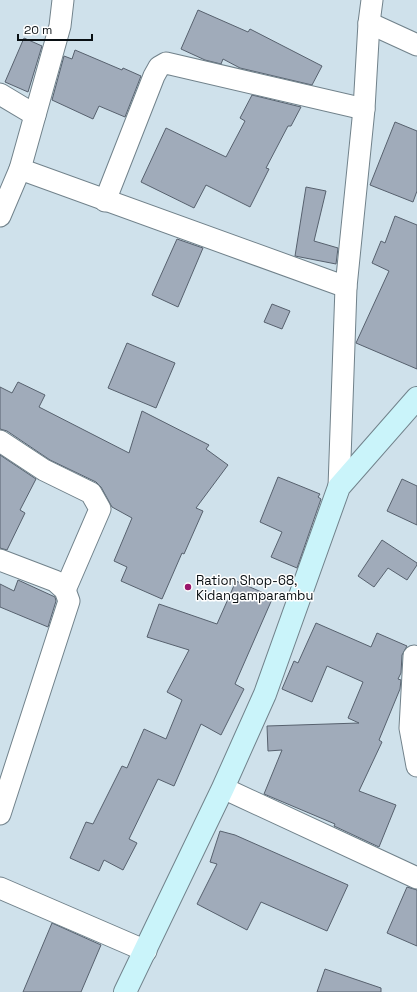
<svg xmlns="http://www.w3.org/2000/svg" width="417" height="992" viewBox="0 0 417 992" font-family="'Space Grotesk',sans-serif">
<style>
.building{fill:#a0abba;stroke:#57616e}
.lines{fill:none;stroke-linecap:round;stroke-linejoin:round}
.street-casing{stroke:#71828b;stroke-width:23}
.secondary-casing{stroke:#71828b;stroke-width:24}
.street{stroke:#fff;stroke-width:21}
.secondary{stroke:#caf4fa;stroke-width:22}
.poi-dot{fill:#99166b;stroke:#fff;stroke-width:1.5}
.labels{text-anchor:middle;stroke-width:3;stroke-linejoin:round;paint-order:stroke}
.poi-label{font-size:13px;fill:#090f13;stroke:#fff;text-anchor:start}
</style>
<rect width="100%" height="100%" fill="#cfe1eb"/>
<g class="building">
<path d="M 198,10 L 248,32 L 250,29 L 322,66 L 312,85 L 240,68 L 223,59 L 221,64 L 205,60 L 181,49 Z"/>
<path d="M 24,38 L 42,46 L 28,92 L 5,82 Z"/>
<path d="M 75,50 L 122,70 L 123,68 L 141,76 L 125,117 L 99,106 L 93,119 L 52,100 L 64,56 L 72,59 Z"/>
<path d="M 252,95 L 301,107 L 291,126 L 288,126 L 266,168 L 269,169 L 250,207 L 206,185 L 194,208 L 141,182 L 166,128 L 226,157 L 245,121 L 240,118 Z"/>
<path d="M 395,122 L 417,131 L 417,191 L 413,202 L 370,185 Z"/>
<path d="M 306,187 L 326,191 L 314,241 L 338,248 L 336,264 L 295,256 Z"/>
<path d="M 395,216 L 417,225 L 417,369 L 356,343 L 389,271 L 372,263 L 381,241 L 385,243 Z"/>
<path d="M 177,239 L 203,248 L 178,307 L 152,295 Z"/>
<path d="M 272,304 L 290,311 L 282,329 L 264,322 Z"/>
<path d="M 127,343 L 175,363 L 156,408 L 108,388 Z"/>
<path d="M 18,382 L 45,395 L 39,407 L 129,453 L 142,411 L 209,445 L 206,449 L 228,465 L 196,508 L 203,511 L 184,554 L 182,553 L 162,599 L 121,581 L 127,567 L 114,561 L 132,518 L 112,507 L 101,487 L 96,482 L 50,460 L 7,431 L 0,429 L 0,387 L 12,393 Z"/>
<path d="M 0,455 L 36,479 L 20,510 L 25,513 L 7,550 L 0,548 Z"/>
<path d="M 278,477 L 320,494 L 318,497 L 321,499 L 297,568 L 271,557 L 282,532 L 260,522 Z"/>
<path d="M 402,479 L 417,486 L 417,525 L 387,511 Z"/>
<path d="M 382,540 L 417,563 L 417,565 L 407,580 L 388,568 L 374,587 L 358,576 Z"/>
<path d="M 18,580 L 55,597 L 56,601 L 48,627 L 0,607 L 0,584 L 14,591 Z"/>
<path d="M 236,581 L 273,597 L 235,684 L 244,689 L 221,735 L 201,724 L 174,786 L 158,779 L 129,839 L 137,843 L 123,870 L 104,860 L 99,871 L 70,858 L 86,822 L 93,824 L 122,766 L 127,768 L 144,729 L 166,739 L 182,700 L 167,692 L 189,650 L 147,637 L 159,604 L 217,624 Z"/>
<path d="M 316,623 L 371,647 L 377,633 L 407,646 L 402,655 L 401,673 L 398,679 L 401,680 L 400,689 L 379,740 L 382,742 L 359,791 L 396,805 L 379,847 L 334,826 L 335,824 L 264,794 L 282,750 L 268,751 L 267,726 L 359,723 L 348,718 L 363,682 L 327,666 L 312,702 L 282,689 L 294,661 L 298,663 Z"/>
<path d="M 220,831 L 235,835 L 348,885 L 327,931 L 261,902 L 247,930 L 197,904 L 217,864 L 210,862 Z"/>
<path d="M 407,887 L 417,890 L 417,946 L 387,933 Z"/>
<path d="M 52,923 L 101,945 L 81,992 L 23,992 Z"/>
<path d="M 325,969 L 381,988 L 381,992 L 317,992 Z"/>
</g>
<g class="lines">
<g class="street-casing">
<g id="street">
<path d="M 369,23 L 417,45"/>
<path d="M 0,94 L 35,115"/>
<path d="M 20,169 L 346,287"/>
<path d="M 105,201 L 154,76 L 159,67 L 166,63 L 364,109"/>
<path d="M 0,216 L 20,169 L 60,26 L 63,0"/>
<path d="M 0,441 L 44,470 L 91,493 L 100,509 L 65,590"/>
<path d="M 339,487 L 346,287 L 364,109 L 369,23 L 372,0"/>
<path d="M 0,560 L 55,581 L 65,590 L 69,601 L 0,814"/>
<path d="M 414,656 L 410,728 L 417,766"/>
<path d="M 223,788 L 417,878"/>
<path d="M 0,888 L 146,951"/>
</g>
</g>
<g class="secondary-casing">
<path id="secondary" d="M 125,992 L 223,788 L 265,694 L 339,487 L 417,398"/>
</g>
<use href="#street" class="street"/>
<use href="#secondary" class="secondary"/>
</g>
<circle class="poi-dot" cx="188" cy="587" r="4"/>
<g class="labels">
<g class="poi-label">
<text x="196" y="585">Ration Shop-68,<tspan x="196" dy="15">Kidangamparambu</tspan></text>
</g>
</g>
<path d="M18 34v6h74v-6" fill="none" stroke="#090f13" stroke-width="2"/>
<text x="24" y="34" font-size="12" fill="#090f13" stroke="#ffffff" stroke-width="3" paint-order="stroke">20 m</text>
</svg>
